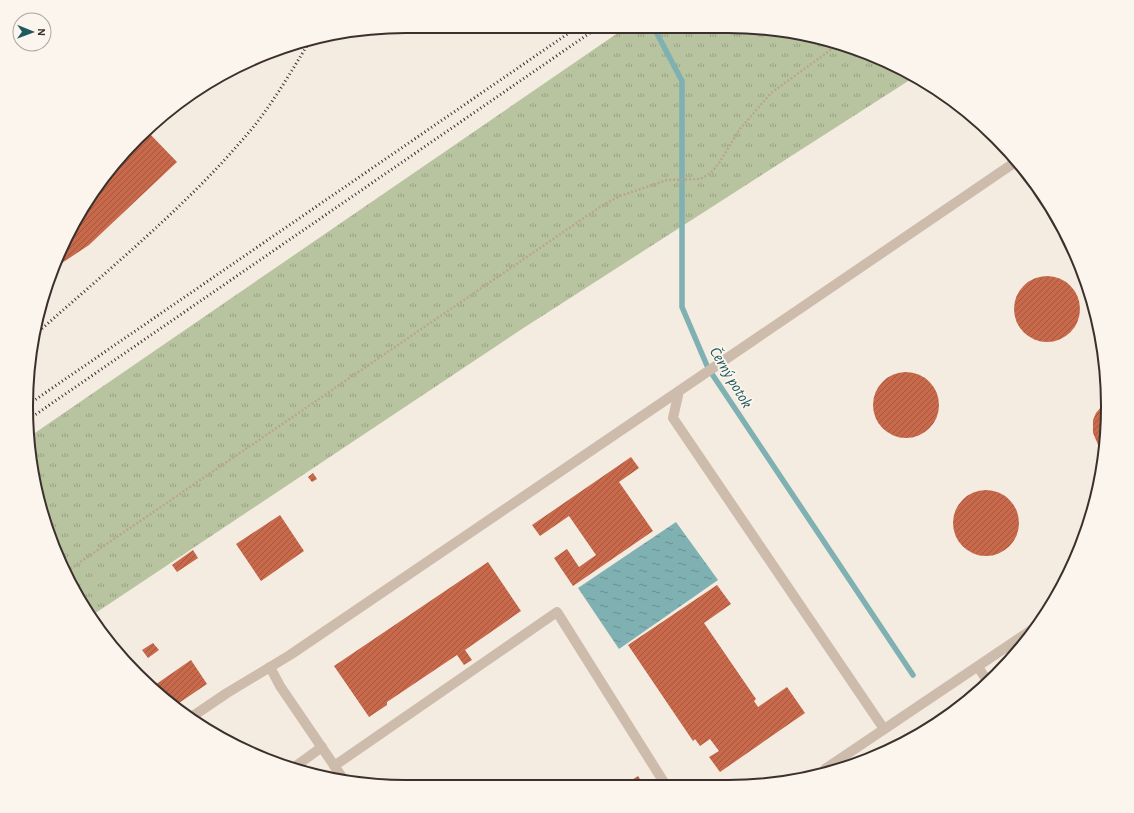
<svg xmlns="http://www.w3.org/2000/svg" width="1134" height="813" viewBox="0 0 1134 813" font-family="'Alegreya Sans',sans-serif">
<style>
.grass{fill:url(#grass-tufts)}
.water{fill:url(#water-ripples)}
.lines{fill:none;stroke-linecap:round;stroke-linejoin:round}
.stream{stroke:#7fb0b2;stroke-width:5.5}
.building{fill:url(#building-hatch)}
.path{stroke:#b9a596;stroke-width:2.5;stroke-dasharray:2 2;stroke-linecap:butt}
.minor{stroke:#cdbbac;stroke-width:10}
.rail{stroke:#3b302b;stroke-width:3;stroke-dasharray:1 3;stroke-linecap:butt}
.labels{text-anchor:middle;stroke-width:3.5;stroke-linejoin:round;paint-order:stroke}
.water-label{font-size:16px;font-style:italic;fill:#1f5a5e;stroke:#fbf5ee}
.rim{fill:none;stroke:#3b302b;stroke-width:2}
</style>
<defs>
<pattern id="grass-tufts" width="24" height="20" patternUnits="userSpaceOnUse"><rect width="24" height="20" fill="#b8c4a0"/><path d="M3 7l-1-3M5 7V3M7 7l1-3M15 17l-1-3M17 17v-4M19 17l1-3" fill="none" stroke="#97a083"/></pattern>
<pattern id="water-ripples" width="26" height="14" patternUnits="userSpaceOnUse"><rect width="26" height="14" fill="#7fb0b2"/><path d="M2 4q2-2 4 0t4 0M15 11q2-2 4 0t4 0" fill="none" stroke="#699091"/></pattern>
<pattern id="building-hatch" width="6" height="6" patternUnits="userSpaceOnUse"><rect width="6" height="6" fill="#c8694b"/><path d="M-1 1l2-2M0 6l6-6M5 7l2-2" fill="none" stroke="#a4573f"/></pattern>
</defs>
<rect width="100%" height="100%" fill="#f4ebe1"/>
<path class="grass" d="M 628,26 L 728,26 L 802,33 L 916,76 L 525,327 L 94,614 L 55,552 L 29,456 L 29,437 Z"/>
<path class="water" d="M 676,522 L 718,580 L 619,649 L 578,588 Z"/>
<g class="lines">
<g class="stream">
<path d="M 653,26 L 682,81 L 682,307 L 708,368 L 913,675"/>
<path d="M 892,749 L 940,716"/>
</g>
</g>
<g class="building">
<path d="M 148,132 L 177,162 L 89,245 L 56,267 L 65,238 L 120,156 Z"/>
<circle cx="1047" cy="309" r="33"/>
<circle cx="906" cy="405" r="33"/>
<path d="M 1106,401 L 1107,432 L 1104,451 L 1099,447 L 1093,433 L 1093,420 L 1096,413 Z"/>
<path d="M 631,457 L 639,468 L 619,482 L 653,531 L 573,586 L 554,558 L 567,549 L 579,567 L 596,555 L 569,516 L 540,536 L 532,525 Z"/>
<path d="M 313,473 L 317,479 L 312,482 L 308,477 Z"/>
<circle cx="986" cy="523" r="33"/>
<path d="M 280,515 L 304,551 L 261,581 L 236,544 Z"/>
<path d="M 193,550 L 198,558 L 177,572 L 172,565 Z"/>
<path d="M 488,562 L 521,611 L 465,650 L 472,660 L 464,665 L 457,655 L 387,702 L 387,705 L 369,717 L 334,666 Z"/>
<path d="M 717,585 L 731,604 L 704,623 L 756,699 L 754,701 L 758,707 L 787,687 L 805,713 L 720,772 L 709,757 L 719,751 L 710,739 L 700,746 L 695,739 L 693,741 L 628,645 Z"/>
<path d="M 153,643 L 159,650 L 148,658 L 142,650 Z"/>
<path d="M 191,660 L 207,684 L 173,707 L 152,687 Z"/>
<path d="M 638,776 L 644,785 L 624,785 Z"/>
</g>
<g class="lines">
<path class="path" d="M 67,571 L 600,207 L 620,196 L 667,180 L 700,179 L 711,173 L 719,163 L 740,129 L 771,93 L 836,46"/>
<g class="minor">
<path d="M 270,667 L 280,686 L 344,780"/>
<path d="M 978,667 L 988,682"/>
<path d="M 190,718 L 227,693 L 290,655 L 679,391"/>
<path d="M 884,729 L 673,418 L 679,391 L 1017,161"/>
<path d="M 334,766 L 557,612 L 665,784"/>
<path d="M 293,768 L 322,747"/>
<path d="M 825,769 L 1036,627"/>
</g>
<g class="rail">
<path d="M 36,334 C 111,267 191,203 255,125 C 276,98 294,67 311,39"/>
<path d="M 29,404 L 579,26"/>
<path d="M 29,419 L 600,26"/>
</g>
</g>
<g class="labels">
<g class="water-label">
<text transform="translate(732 377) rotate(59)" y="6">Černý potok</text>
</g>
</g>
<path d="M0 0H1134V813H0ZM406 33H728A373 373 0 0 1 1101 406V407A373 373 0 0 1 728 780H406A373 373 0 0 1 33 407V406A373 373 0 0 1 406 33Z" fill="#fbf5ee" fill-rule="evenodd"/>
<path class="rim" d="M406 33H728A373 373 0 0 1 1101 406V407A373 373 0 0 1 728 780H406A373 373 0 0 1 33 407V406A373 373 0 0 1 406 33Z"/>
<g transform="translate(32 32) rotate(91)"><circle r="19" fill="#fbf5ee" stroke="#aea6a0"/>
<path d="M0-3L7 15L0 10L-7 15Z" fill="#1f5a5e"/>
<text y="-6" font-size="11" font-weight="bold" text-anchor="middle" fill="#3b302b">N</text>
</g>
</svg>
